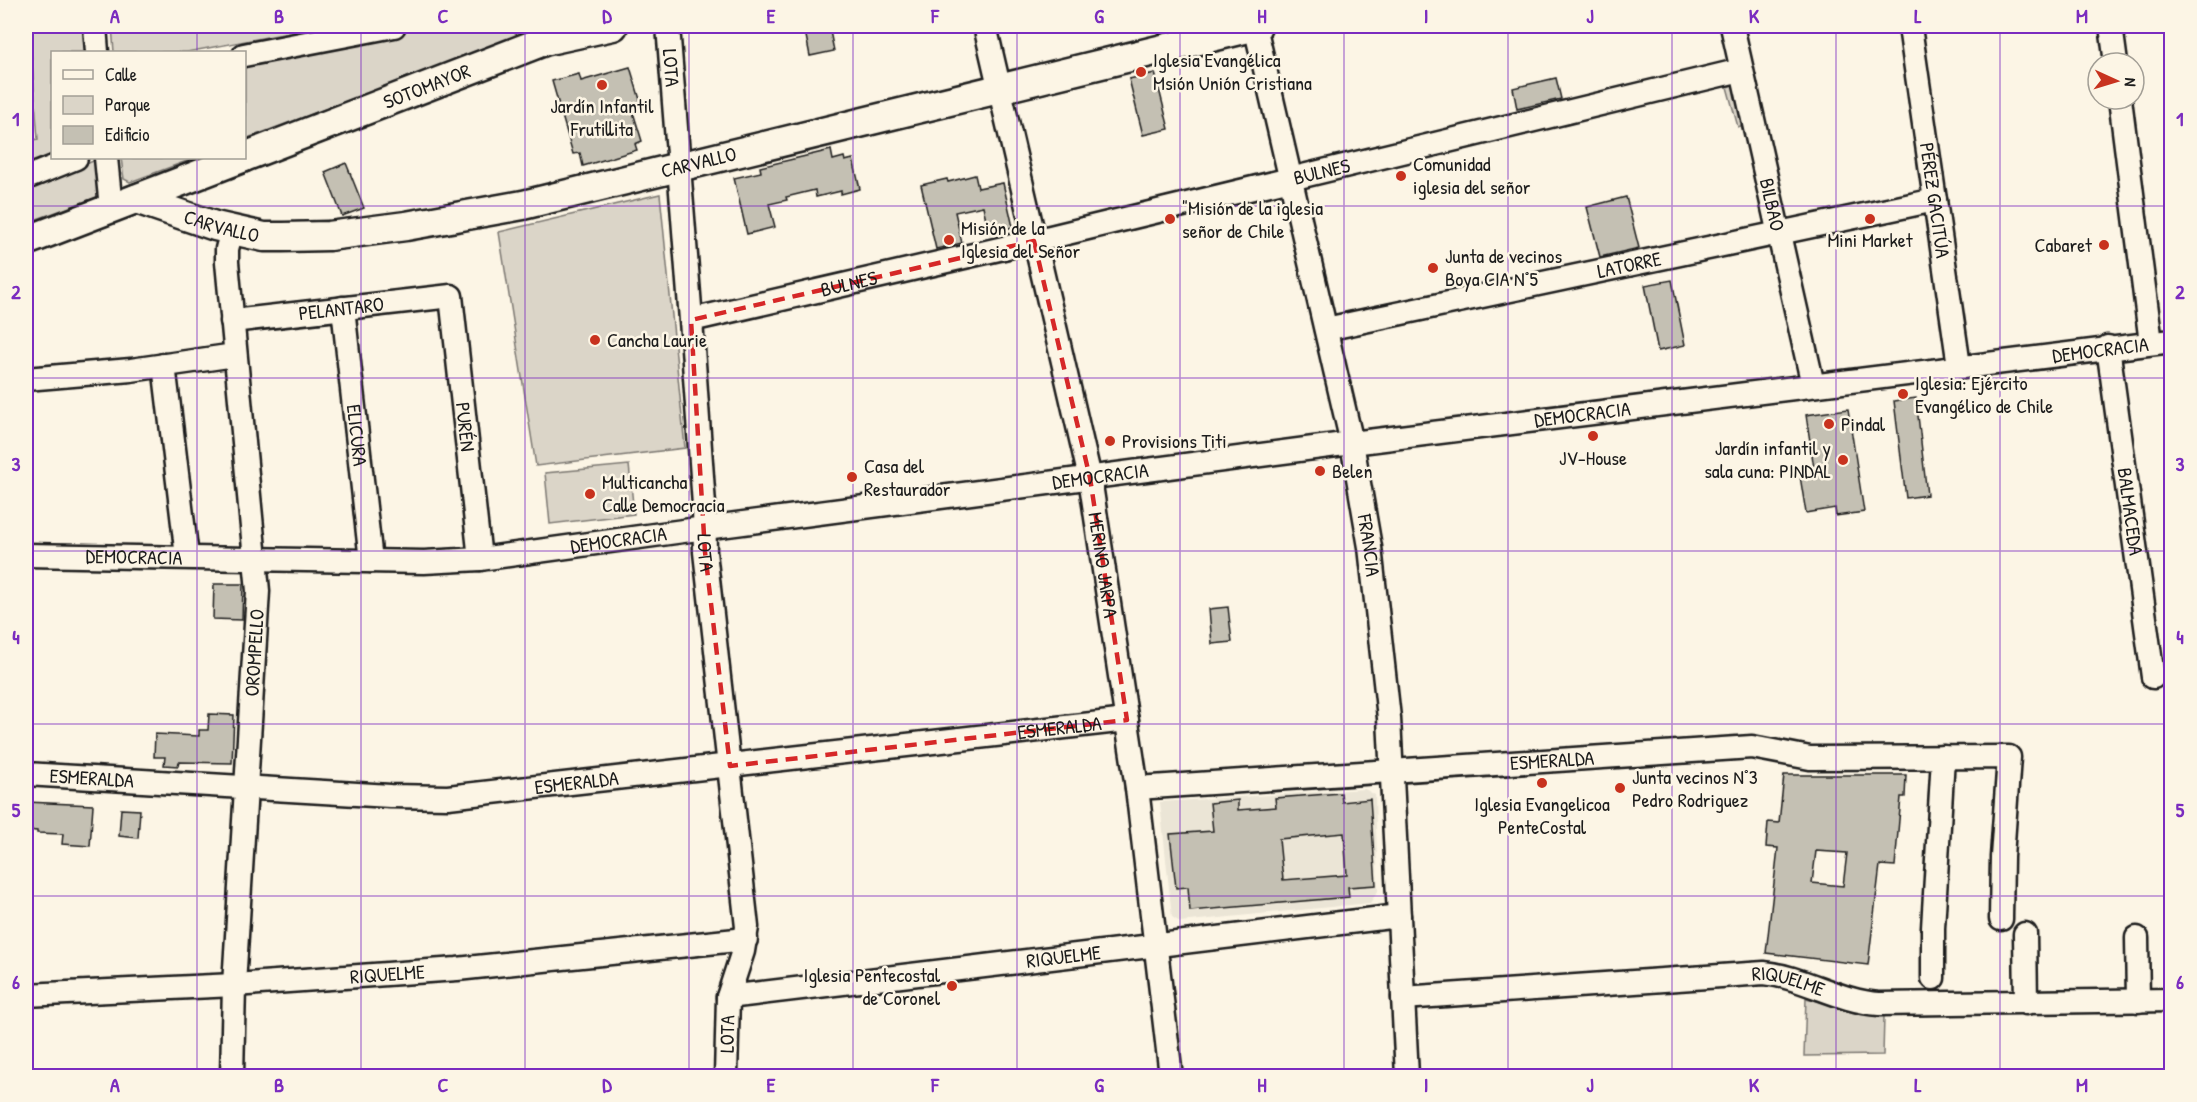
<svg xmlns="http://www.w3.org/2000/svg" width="2197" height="1102" viewBox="0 0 2197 1102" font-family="'Patrick Hand',sans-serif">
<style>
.built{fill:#ebe5d6}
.green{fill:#dbd5c8;stroke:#7c7872;stroke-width:1.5}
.building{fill:#c4c0b3;stroke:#1c1c1c;stroke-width:1.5;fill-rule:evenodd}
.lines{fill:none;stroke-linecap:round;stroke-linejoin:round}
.minor-casing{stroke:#1c1c1c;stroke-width:27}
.major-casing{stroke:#1c1c1c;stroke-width:33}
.minor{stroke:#fcf5e5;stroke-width:22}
.major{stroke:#fcf5e5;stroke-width:28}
.marked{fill:none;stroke:#d62828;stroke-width:4.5;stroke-dasharray:12 8;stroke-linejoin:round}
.grid{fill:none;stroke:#7b2cbf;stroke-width:1.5;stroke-opacity:0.55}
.poi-dot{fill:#c8321e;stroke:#fcf5e5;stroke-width:2}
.labels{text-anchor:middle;stroke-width:5;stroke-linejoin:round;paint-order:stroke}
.poi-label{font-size:20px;fill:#1c1c1c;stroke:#fcf5e5;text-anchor:start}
.street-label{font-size:20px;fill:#1c1c1c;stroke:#fcf5e5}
.neatline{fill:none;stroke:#7b2cbf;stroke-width:2}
.grid-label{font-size:20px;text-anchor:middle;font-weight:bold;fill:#7b2cbf}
</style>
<rect width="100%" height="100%" fill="#fcf5e5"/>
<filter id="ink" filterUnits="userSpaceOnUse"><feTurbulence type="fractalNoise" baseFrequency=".0167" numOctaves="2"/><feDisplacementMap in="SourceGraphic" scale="12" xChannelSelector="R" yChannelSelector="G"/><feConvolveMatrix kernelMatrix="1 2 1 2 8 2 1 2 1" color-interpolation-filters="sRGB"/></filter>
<g filter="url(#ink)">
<path class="built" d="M 1365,789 L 1375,795 L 1378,891 L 1370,903 L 1180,922 L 1172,917 L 1160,802 Z"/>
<g class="green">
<path d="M 29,26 L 84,26 L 87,52 L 52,52 L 52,158 L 26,173 L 26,141 L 38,139 Z"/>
<path d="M 112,26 L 325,26 L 187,52 L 114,52 Z"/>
<path d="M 424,26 L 546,26 L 245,139 L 245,63 Z"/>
<path d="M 1735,84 L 1746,124 L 1738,127 L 1727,87 Z"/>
<path d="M 100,158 L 111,192 L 26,223 L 26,190 Z"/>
<path d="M 121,158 L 195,158 L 130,182 L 124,179 Z"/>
<path d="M 660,194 L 685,448 L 536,466 L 499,232 Z"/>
<path d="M 629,465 L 634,514 L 550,524 L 545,473 Z"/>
<path d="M 1806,998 L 1864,1013 L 1884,1016 L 1883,1055 L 1804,1056 Z"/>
</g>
<g class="building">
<path d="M 804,26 L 829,26 L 834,51 L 810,56 Z"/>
<path d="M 630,67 L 642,106 L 632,109 L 642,141 L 635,144 L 637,150 L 583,166 L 580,153 L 573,154 L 552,81 L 579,74 L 581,81 Z"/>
<path d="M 1155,73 L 1169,129 L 1143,135 L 1129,79 Z"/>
<path d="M 1556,78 L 1561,99 L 1517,109 L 1513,88 Z"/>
<path d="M 831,150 L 833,160 L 844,157 L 845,161 L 853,159 L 860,189 L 841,194 L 841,191 L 816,197 L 815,190 L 786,197 L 787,200 L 769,204 L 775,227 L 747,234 L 734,178 L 761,172 L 760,167 Z"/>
<path d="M 346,163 L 364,208 L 342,216 L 325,172 Z"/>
<path d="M 975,175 L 978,188 L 1003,183 L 1013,227 L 989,233 L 983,206 L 955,212 L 962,243 L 936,249 L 921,185 L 947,179 L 948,182 Z"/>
<path d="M 1626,197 L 1639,248 L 1600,257 L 1587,207 Z"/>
<path d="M 1672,280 L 1685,345 L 1658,351 L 1645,285 Z"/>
<path d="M 1916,398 L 1927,495 L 1906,498 L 1894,401 Z"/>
<path d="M 1848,409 L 1864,512 L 1836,516 L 1835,508 L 1806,513 L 1799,470 L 1814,468 L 1806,415 Z"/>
<path d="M 214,584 L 243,584 L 242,620 L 213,619 Z"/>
<path d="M 1228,607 L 1232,642 L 1212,644 L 1209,609 Z"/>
<path d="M 209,714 L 234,715 L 232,763 L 179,762 L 178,766 L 164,765 L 165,757 L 154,757 L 155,734 L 199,736 L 199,730 L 208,730 Z"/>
<path d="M 1784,775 L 1906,775 L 1905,797 L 1901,797 L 1895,866 L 1880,865 L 1868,965 L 1766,953 L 1778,848 L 1766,847 L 1768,822 L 1779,823 ZM 1816,851 L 1847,853 L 1843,886 L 1812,883 Z"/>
<path d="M 1341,793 L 1342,802 L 1370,799 L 1376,885 L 1348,887 L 1349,897 L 1190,911 L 1188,887 L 1176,888 L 1170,834 L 1213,831 L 1210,803 L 1238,800 L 1238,810 L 1276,807 L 1275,798 ZM 1344,833 L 1347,875 L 1283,880 L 1279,839 Z"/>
<path d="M 26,802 L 93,805 L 90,846 L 62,844 L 63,834 L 37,833 L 37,831 L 26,830 Z"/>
<path d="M 121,809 L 140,810 L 138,838 L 119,836 Z"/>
</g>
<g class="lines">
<g class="minor-casing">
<g id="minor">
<path d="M 95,26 L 97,52"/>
<path id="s1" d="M 668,26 L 691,320 L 704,505 L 705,552 L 747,927 L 743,951 L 728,997 L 726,1076"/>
<path id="s2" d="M 985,26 L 1090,478 L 1137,788 L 1171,1076"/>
<path id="s3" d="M 1255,26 L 1352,443 L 1370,547 L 1389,718 L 1407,1076"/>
<path id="s4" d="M 1732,26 L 1813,385"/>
<path d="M 2111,26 L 2116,63"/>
<path id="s5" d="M 1911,34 L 1959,366"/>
<path d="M 244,55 L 394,26"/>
<path d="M 2120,99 L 2151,343"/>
<path d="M 106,158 L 111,208"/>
<path d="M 26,178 L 76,158"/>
<path id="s6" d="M 343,308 L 371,561"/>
<path id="s7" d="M 691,320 L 1034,241 L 1741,70"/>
<path id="s8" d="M 232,321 L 451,296 L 480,559"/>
<path id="s9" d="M 1326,329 L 1935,200"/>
<path id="s10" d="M 2108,347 L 2153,677"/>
<path d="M 164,365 L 187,557"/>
<path d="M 26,379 L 131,370 L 235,355"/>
<path id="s11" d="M 26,555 L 424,562 L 480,559 L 705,528 L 1352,443 L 2172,341"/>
<path id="s12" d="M 26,774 L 390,796 L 448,797 L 1127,720"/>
<path id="s13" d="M 1137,788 L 1752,747 L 1810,758 L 2009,757 L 2002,857 L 2001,919"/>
<path d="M 2025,934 L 2026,1003"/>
<path d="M 2137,938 L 2138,1001"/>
<path d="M 1933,978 L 1933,928 L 1943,757"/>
<path id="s14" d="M 26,995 L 234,985 L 457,969 L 746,939"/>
<path id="s15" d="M 728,997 L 1399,916"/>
<path id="s16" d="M 1403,998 L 1764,973 C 1804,977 1838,1001 1879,1004 L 2172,1000"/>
<path id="s17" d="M 232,1076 L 234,985 L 258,591 L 227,262 L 227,249 L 232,230"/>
</g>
</g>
<g class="major-casing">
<g id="major">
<path id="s18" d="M 244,157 L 544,41 L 613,26"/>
<path id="s19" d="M 136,199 L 215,226 L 264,237 L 283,237 L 329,236 L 406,226 L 523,205 L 1257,26"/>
<path d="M 26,241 L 242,158"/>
</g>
</g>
<use href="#minor" class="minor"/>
<use href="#major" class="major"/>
</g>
</g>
<path class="marked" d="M 1034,241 L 1090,478 L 1127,720 L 730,766 L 705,552 L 691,320 Z"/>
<path class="grid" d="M 197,26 L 197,52M 361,26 L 361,1076M 525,26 L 525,1076M 689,26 L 689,1076M 853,26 L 853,1076M 1017,26 L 1017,1076M 1180,26 L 1180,1076M 1344,26 L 1344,1076M 1508,26 L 1508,1076M 1672,26 L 1672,1076M 1836,26 L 1836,1076M 2000,26 L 2000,1076M 197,158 L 197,1076M 26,206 L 2172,206M 26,378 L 2172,378M 26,551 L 2172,551M 26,724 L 2172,724M 26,896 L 2172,896"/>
<g class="poi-dot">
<circle cx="1141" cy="72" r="6"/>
<circle cx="602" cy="85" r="6"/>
<circle cx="1401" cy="176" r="6"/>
<circle cx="1170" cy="219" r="6"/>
<circle cx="1870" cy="219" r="6"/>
<circle cx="949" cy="240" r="6"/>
<circle cx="2104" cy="245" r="6"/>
<circle cx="1433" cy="268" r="6"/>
<circle cx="595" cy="340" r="6"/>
<circle cx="1903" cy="394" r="6"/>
<circle cx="1829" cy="424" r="6"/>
<circle cx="1593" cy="436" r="6"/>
<circle cx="1110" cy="441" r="6"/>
<circle cx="1843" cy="460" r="6"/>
<circle cx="1320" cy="471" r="6"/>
<circle cx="852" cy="477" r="6"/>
<circle cx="590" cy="494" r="6"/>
<circle cx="1542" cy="783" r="6"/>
<circle cx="1620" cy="788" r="6"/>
<circle cx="952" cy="986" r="6"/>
</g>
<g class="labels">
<g class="poi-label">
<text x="1153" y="67">Iglesia Evangélica<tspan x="1153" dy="23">Msión Unión Cristiana</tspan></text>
<text x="602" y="113" text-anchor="middle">Jardín Infantil<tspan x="602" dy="23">Frutillita</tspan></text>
<text x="1413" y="171">Comunidad<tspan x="1413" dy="23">iglesia del señor</tspan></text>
<text x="1182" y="215">"Misión de la iglesia<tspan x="1182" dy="23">señor de Chile</tspan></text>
<text x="961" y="235">Misión de la<tspan x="961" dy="23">Iglesia del Señor</tspan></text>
<text x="1870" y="247" text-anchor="middle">Mini Market</text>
<text x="2092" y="252" text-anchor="end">Cabaret</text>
<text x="1445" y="263">Junta de vecinos<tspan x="1445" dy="23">Boya CIA N°5</tspan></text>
<text x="607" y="347">Cancha Laurie</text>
<text x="1915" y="390">Iglesia: Ejército<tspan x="1915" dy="23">Evangélico de Chile</tspan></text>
<text x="1841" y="431">Pindal</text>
<text x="1122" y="448">Provisions Titi</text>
<text x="1831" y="455" text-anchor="end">Jardín infantil y<tspan x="1831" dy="23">sala cuna: PINDAL</tspan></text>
<text x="1593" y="465" text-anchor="middle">JV-House</text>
<text x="864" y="473">Casa del<tspan x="864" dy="23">Restaurador</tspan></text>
<text x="1332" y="478">Belen</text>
<text x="602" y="489">Multicancha<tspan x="602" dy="23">Calle Democracia</tspan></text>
<text x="1632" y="784">Junta vecinos N°3<tspan x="1632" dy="23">Pedro Rodriguez</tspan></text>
<text x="1542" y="811" text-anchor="middle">Iglesia Evangelicoa<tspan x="1542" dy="23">PenteCostal</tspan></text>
<text x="940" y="982" text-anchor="end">Iglesia Pentecostal<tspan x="940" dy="23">de Coronel</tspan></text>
</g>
<g class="street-label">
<text dy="7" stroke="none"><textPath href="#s1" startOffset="42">LOTA</textPath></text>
<text dy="7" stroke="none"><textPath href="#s18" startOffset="196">SOTOMAYOR</textPath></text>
<text dy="7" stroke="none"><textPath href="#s19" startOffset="576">CARVALLO</textPath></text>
<text dy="7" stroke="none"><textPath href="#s7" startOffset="648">BULNES</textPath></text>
<text dy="7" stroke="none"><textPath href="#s5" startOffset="168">PÉREZ GACITÚA</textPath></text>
<text dy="7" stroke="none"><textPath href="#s4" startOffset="183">BILBAO</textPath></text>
<text dy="7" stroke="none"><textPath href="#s19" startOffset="90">CARVALLO</textPath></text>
<text dy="7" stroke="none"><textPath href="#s9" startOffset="310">LATORRE</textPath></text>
<text dy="7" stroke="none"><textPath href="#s7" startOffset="162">BULNES</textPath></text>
<text dy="7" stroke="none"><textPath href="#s8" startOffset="110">PELANTARO</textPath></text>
<text dy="7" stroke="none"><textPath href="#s11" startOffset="2088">DEMOCRACIA</textPath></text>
<text dy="7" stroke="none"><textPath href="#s11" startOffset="1566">DEMOCRACIA</textPath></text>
<text dy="7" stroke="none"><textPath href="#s8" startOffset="352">PURÉN</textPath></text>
<text dy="7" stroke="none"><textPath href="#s6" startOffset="128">ELICURA</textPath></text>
<text dy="7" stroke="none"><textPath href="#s11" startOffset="1080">DEMOCRACIA</textPath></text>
<text dy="7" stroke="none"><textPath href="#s10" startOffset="166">BALMACEDA</textPath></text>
<text dy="7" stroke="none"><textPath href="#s11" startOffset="594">DEMOCRACIA</textPath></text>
<text dy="7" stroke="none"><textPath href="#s3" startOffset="532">FRANCIA</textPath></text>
<text dy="7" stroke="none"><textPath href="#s1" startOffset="528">LOTA</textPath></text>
<text dy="7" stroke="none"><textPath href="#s11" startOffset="108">DEMOCRACIA</textPath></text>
<text dy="7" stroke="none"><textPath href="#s2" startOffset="552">MERINO JARPA</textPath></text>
<text dy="7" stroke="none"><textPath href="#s17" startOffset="424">OROMPELLO</textPath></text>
<text dy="7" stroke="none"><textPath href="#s12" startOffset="1038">ESMERALDA</textPath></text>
<text dy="7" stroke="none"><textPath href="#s13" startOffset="416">ESMERALDA</textPath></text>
<text dy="7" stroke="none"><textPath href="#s12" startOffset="66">ESMERALDA</textPath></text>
<text dy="7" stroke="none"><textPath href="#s12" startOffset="552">ESMERALDA</textPath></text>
<text dy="7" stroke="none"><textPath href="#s15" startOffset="338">RIQUELME</textPath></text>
<text dy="7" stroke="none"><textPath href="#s14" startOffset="362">RIQUELME</textPath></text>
<text dy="7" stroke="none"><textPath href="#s16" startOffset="387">RIQUELME</textPath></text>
<text transform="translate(727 1034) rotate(-89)" y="7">LOTA</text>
</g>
</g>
<rect width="2197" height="1102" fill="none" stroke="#fcf5e5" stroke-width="66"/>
<rect x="51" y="51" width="195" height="108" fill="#fcf5e5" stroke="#a29e95" stroke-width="1.5"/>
<rect x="63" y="70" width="30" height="9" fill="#fcf5e5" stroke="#a29e95" stroke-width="1.5"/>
<text x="105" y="81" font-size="18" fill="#1c1c1c">Calle</text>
<rect x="63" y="96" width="30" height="18" fill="#dbd5c8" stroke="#a29e95" stroke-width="1.5"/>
<text x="105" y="111" font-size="18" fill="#1c1c1c">Parque</text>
<rect x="63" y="126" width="30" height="18" fill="#c4c0b3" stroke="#a29e95" stroke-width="1.5"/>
<text x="105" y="141" font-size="18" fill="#1c1c1c">Edificio</text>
<g transform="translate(2116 81) rotate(94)"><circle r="28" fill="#fcf5e5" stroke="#a29e95" stroke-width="1.5"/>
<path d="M0-4.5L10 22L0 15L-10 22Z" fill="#c8321e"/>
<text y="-9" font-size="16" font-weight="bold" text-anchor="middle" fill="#1c1c1c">N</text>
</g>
<rect x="33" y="33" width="2131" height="1036" class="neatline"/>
<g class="grid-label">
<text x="115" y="23">A</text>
<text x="279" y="23">B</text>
<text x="443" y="23">C</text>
<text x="607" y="23">D</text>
<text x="771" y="23">E</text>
<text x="935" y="23">F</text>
<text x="1099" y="23">G</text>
<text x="1262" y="23">H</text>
<text x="1426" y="23">I</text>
<text x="1590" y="23">J</text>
<text x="1754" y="23">K</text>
<text x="1918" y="23">L</text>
<text x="2082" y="23">M</text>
<text x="16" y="126">1</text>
<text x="2180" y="126">1</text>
<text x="16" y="299">2</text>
<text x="2180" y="299">2</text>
<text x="16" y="471">3</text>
<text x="2180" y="471">3</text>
<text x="16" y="644">4</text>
<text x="2180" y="644">4</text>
<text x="16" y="817">5</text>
<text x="2180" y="817">5</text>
<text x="16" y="989">6</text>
<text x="2180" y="989">6</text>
<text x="115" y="1092">A</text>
<text x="279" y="1092">B</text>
<text x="443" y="1092">C</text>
<text x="607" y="1092">D</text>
<text x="771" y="1092">E</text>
<text x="935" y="1092">F</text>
<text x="1099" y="1092">G</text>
<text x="1262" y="1092">H</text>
<text x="1426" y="1092">I</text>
<text x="1590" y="1092">J</text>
<text x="1754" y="1092">K</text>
<text x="1918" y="1092">L</text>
<text x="2082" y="1092">M</text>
</g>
</svg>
